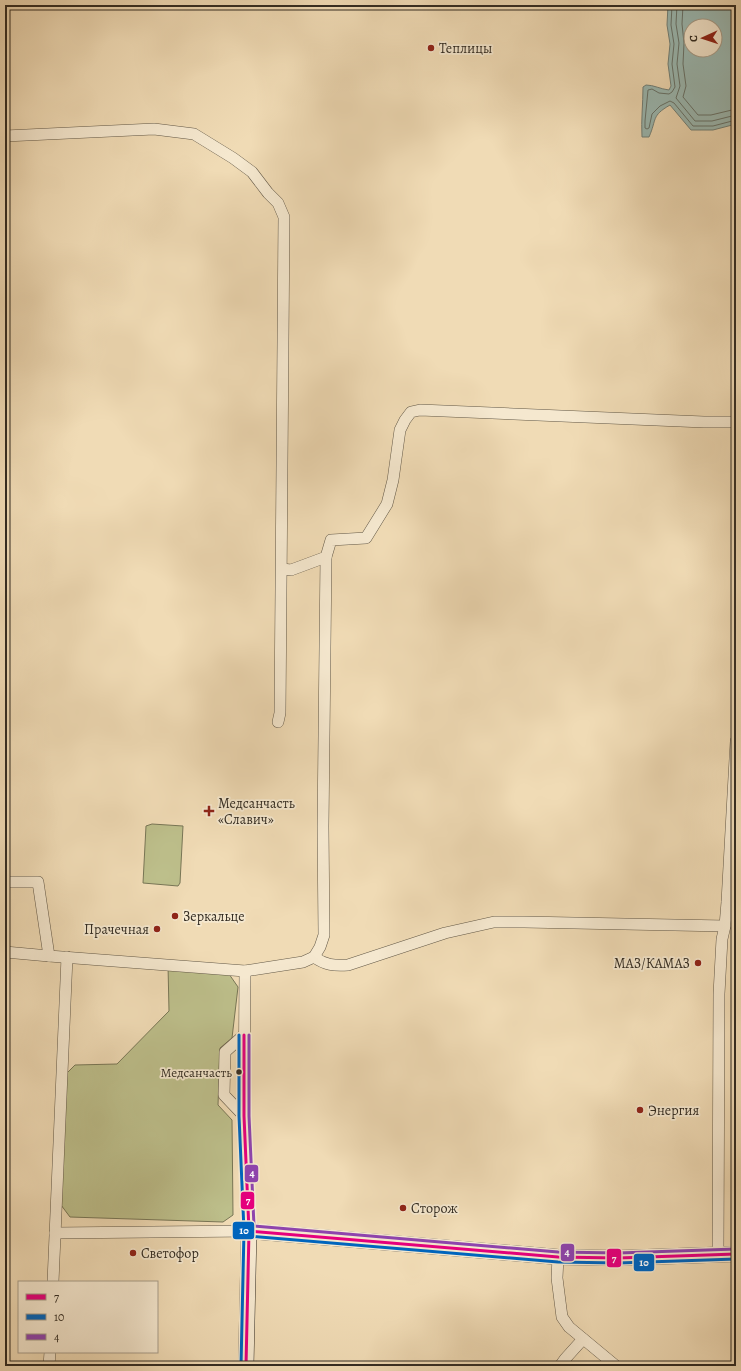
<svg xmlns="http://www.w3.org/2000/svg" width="741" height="1371" viewBox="0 0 741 1371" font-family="Alegreya,serif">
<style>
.green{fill:#bdbf8b;stroke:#787656}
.water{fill:#9bbab4;stroke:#71817a;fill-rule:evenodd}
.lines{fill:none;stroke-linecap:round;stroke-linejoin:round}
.shore{stroke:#67736b;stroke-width:1}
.stream{stroke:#71817a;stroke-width:3}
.street-casing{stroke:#625847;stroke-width:12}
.secondary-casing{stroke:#332c22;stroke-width:16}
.street{stroke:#f5e8cf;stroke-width:11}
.secondary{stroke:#f5e8cf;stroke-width:15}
.bus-1-casing{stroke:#f5e8cf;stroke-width:6}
.bus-2-casing{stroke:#f5e8cf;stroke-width:6}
.bus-3-casing{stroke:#f5e8cf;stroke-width:6}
.bus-1{stroke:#e5007d;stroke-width:3}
.bus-2{stroke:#0065bd;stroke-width:3}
.bus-3{stroke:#8e44ad;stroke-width:3}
.poi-dot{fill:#8f2418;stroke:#f5e8cf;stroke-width:1.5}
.bus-dot{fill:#332c22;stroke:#f5e8cf;stroke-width:1.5}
.labels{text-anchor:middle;stroke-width:3.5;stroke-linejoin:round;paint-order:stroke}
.bus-label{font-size:13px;fill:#332c22;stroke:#f5e8cf;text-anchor:end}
.poi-label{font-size:14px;fill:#332c22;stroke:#f5e8cf;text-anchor:start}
.line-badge{stroke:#f5e8cf;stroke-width:1.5}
.badge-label{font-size:11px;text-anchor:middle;font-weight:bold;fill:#fff}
</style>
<rect width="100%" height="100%" fill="#f0dbb5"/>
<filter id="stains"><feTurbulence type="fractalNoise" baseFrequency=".005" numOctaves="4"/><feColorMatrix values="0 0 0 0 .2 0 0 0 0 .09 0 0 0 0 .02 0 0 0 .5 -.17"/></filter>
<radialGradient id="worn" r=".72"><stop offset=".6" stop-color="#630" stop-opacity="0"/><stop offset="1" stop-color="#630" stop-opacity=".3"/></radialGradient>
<g class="green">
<path d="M 152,824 L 183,826 L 180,883 L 178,886 L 143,883 L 146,826 Z"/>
<path d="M 168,965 L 229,974 L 238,987 L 232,1038 L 220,1048 L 218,1105 L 232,1120 L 233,1215 L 223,1222 L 70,1217 L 61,1205 L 67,1073 L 75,1065 L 117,1064 L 169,1011 Z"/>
</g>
<path class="water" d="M 668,5 L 736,5 L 736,124 L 713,130 L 691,130 L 670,105 C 651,116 657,119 649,137 L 642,137 C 641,120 643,104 643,87 L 646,85 C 654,85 660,89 669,90 L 671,86 L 668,64 L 670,44 L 667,25 ZM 691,26 L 715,26 L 715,50 L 691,50 Z"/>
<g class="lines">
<g class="shore">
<path d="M 672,5 L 671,25 L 674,44 L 672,64 L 675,87 L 672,92 L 669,94 L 659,93 L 652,89 L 648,90 L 645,121 L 645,128 L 647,129 L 649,128 L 652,114 L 660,106 L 670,101 L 674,103 L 693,126 L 713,126 L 736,120"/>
<path d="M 677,5 L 676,24 L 679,43 L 677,64 L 680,86 L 676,98 L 695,121 L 712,121 L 736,115"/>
<path d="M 683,5 L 682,24 L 684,43 L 683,64 L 686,86 L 683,97 L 698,115 L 711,115 L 736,109"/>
</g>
<path class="stream" d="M 734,122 L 735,133"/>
<g class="street-casing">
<g id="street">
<path d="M 5,136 L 154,129 L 194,134 L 233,158 L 252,172 L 268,193 L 278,203 L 284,217 L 280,713 L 278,722"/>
<path d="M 282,569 L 291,570 L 326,557 L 331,540 L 366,538 L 387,504 L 393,480 L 400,430 L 405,420 L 411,412 L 420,410 L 704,422 L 736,422"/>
<path d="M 5,882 L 38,882 L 49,956 L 245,971 L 303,962 L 314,957 L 320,947 L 324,935 L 323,827 L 326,557"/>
<path d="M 5,952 L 49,956"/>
<path d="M 314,957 C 325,965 334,966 348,965 L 445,933 L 494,922 L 524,922 L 725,926"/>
<path d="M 244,1116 L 224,1095 L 225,1052 L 244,1035"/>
<path d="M 55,1233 L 249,1231 L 244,1116 L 245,971"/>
<path d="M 718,1255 L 719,994 L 722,939 L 725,926 L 727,902 L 736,741"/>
<path d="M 558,1257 L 557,1278 L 562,1317 L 569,1327 L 616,1366"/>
<path d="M 53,1282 L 67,957"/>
<path d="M 49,1366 L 50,1352"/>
<path d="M 560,1366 L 565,1359 L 583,1339"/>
</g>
</g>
<g class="secondary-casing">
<path id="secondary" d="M 246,1366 L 249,1231 L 558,1257 L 618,1258 L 736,1254"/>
</g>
<use href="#street" class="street"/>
<use href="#secondary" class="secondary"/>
<g class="bus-1-casing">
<g id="bus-1">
<path d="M 244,1035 L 244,1116 L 249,1231 L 246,1366"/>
<path d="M 249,1231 L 558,1257 L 618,1258 L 736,1254"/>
</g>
</g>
<g class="bus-2-casing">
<g id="bus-2">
<path d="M 239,1035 L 239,1116 L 244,1231 L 241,1366"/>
<path d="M 249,1236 L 558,1262 L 618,1263 L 736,1259"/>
</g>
</g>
<g class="bus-3-casing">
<path id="bus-3" d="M 249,1035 L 249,1116 L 254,1226 L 558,1252 L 618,1253 L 736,1249"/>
</g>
<use href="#bus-1" class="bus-1"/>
<use href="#bus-2" class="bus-2"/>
<use href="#bus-3" class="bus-3"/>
</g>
<g class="poi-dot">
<circle cx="431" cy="48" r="4"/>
<path d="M207 805h4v4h4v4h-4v4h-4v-4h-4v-4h4z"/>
<circle cx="175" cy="916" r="4"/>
<circle cx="157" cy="929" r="4"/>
<circle cx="698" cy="963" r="4"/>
<circle cx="640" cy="1110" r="4"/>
<circle cx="403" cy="1208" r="4"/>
<circle cx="133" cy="1253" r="4"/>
</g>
<circle class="bus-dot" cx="239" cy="1072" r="3.5"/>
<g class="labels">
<g class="bus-label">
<text x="232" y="1077">Медсанчасть</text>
</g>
<g class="poi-label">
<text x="439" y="53">Теплицы</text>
<text x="218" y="808">Медсанчасть<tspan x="218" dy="16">«Славич»</tspan></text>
<text x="183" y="921">Зеркальце</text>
<text x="149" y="934" text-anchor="end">Прачечная</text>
<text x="690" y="968" text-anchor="end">МАЗ/КАМАЗ</text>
<text x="648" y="1115">Энергия</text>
<text x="411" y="1213">Сторож</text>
<text x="141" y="1258">Светофор</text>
</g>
</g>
<g class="line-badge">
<rect x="244" y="1164" width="15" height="19" rx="4" fill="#8e44ad"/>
<rect x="240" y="1191" width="15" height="19" rx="4" fill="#e5007d"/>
<rect x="232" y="1221" width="23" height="19" rx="4" fill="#0065bd"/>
<rect x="560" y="1243" width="15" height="19" rx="4" fill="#8e44ad"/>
<rect x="606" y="1248" width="16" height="20" rx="4" fill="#e5007d"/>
<rect x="633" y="1253" width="22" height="19" rx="4" fill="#0065bd"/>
</g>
<g class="badge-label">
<text x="252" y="1177">4</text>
<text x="248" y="1204">7</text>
<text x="244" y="1234">10</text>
<text x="567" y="1256">4</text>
<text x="614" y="1262">7</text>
<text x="644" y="1266">10</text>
</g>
<rect width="741" height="1371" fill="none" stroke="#f0dbb5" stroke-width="20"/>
<rect x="6" y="6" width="729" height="1359" fill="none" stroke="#332c22" stroke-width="2"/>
<rect x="10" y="10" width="721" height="1351" fill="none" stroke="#332c22"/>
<rect x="18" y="1281" width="140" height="72" fill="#f5e8cf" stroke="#a79d8a"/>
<rect x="26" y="1294" width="20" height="6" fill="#e5007d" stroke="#a79d8a"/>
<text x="54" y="1301" font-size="12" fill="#332c22">7</text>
<rect x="26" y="1314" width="20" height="6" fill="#0065bd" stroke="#a79d8a"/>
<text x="54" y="1321" font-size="12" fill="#332c22">10</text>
<rect x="26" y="1334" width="20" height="6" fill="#8e44ad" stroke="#a79d8a"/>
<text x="54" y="1341" font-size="12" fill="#332c22">4</text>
<g transform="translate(703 38) rotate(267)"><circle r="19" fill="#f5e8cf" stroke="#a79d8a"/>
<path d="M0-3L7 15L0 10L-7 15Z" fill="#8f2418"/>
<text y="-6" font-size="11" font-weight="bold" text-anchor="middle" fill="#332c22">С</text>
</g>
<rect width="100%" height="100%" filter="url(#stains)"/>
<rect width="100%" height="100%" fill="url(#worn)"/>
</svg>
